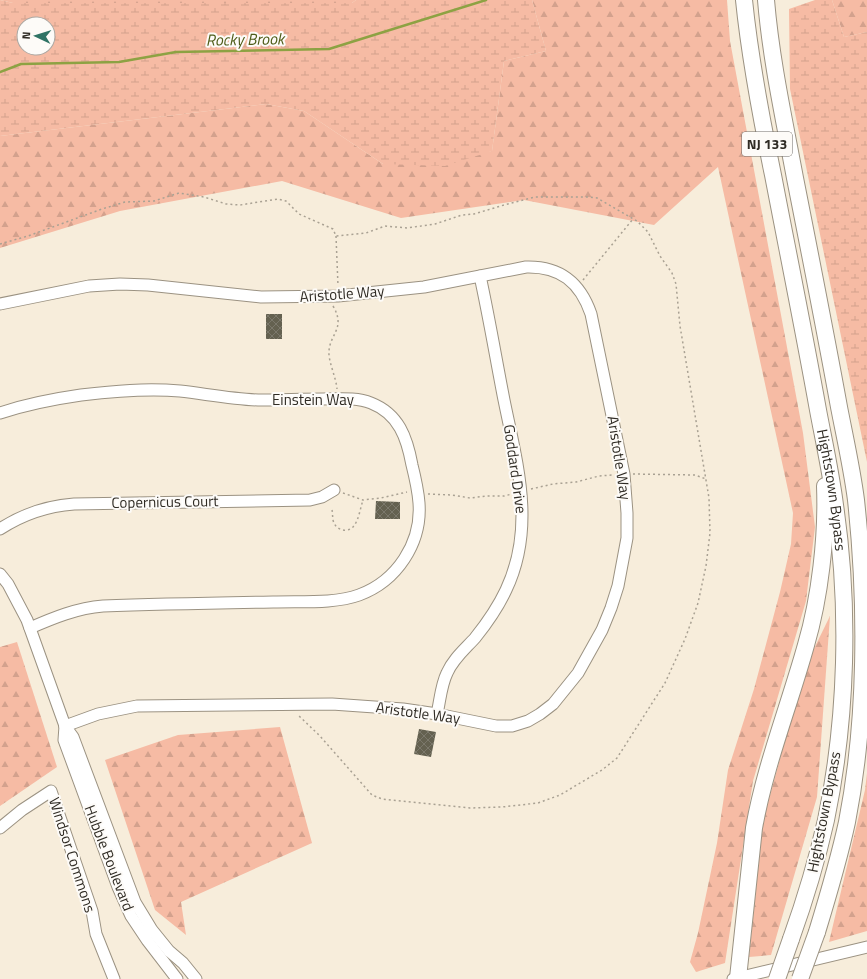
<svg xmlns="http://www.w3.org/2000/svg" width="867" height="979" viewBox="0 0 867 979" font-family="'Titillium Web',sans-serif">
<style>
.forest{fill:url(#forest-firs)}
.wetland{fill:url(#wetland-marsh);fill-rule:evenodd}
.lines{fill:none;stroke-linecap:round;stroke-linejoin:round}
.stream{stroke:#8da243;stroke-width:2.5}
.building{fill:url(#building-cross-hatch)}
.minor-casing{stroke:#9b9282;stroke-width:13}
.highway-casing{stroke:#9b9282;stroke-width:18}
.path{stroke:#a9a193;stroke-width:1.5;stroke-dasharray:2 3;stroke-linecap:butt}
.minor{stroke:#fff;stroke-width:11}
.highway{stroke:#fff;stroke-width:16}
.highway-bridge-casing{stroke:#9b9282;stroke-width:18;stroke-linecap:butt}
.highway-bridge{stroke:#fff;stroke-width:16}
.labels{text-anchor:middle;stroke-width:4;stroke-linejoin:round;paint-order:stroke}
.shield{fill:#fdfbf8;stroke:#6d6964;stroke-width:1}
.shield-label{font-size:14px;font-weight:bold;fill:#2f2b24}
.street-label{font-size:15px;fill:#2f2b24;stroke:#fdfbf8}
.water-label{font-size:16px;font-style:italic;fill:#4e5c18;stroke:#fdfbf8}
</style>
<defs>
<pattern id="forest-firs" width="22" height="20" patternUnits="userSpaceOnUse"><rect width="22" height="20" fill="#f6bba4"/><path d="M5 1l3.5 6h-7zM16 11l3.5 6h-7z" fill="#d3a18d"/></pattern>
<pattern id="wetland-marsh" width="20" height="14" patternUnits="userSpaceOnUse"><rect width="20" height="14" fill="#f6bba4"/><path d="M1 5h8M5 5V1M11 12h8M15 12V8" fill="none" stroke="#d3a18d"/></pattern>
<pattern id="building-cross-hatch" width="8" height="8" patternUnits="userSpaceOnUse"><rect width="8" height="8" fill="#646150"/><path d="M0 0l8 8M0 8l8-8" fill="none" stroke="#7b786b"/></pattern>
</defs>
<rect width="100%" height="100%" fill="#f7eddb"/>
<g class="forest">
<path d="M 0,0 L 356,0 L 352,3 L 13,3 Z"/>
<path d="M 532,0 L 727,0 L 730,41 L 803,433 L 815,527 L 806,601 L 753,781 L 725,963 L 696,972 L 690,962 L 698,933 L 717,843 L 728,770 L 754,689 L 780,592 L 791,544 L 793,513 L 718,167 L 654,225 L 524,200 L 401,218 L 282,181 L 120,211 L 0,248 L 0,136 L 266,104 L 304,111 L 383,164 L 492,151 L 504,61 L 546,51 Z"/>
<path d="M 832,0 L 867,0 L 867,32 L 844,37 Z"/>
<path d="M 830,616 L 817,797 L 771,955 L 749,957 L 763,821 L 805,667 Z"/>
<path d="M 17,642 L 57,767 L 0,806 L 0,647 Z"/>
<path d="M 280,727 L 312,843 L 181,902 L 186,935 L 155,910 L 105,760 L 178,735 Z"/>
<path d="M 867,773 L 867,931 L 829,942 L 865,790 Z"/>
</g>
<g class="wetland">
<path d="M 0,0 L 13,3 L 352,3 L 356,0 L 532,0 L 546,51 L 504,61 L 492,151 L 445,166 L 383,164 L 304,111 L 266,104 L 0,136 ZM 24,24 L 48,24 L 48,48 L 24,48 Z"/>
<path d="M 815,0 L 832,0 L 844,37 L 867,32 L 867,462 L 790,89 L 789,9 Z"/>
</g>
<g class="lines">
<path class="stream" d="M 0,72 L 21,64 L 119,62 L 176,52 L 329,49 L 486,0"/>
</g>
<g class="building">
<rect x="266" y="314" width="16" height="25"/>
<path d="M 376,501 L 400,502 L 400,519 L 375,519 Z"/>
<path d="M 419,729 L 436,732 L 431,757 L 414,754 Z"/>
</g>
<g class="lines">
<g class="minor-casing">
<g id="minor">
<path d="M 0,304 L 89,286 L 120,284 L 148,285 L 261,297 L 338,296 L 424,287 L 526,267 C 560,266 580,282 591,314 L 624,474 L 627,513 L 627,538 L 618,586 L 611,608 L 602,630 L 578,673 L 553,704 L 540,714 L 528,721 L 512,726 L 496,726 L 437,714 L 403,709 L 332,704 L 137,706 L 98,714 L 65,726"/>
<path d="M 0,413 C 27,404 53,399 81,395 C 114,391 146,388 180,391 C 206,394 232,399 258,400 C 280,400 302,399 323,399 C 339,399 356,397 371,403 C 399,414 407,438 412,465 C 415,477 418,490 419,503 C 422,543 397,581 359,595 C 334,604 300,601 273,602 C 216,603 159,604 103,606 C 77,608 53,618 30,628"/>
<path d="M 0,529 C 23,514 47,506 74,504 L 310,500 L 322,497 L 334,490"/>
<path d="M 0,574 L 8,584 L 27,620 L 65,726 L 73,737 L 135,902 L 152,930 L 169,951 L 183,963 L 196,979"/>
<path d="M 437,714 C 440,701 441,685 447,673 C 453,659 465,649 475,638 C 487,623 498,607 506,590 C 536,527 517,464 504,400 C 496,359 489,317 480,276"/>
<path d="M 65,726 L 64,740 L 118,887 L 131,916 L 147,940 L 177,979"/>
<path d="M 0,828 L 22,810 L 51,791 L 92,911 L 96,934 L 114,979"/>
<path d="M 733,979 L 867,947"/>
</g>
</g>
<g class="highway-casing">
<g id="highway">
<path id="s1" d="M 744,0 C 750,59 761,117 773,175 C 788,253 804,332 818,410 C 824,442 831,473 835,505 C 850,607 847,719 826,820 C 817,860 805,900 791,939"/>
<path d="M 766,0 C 771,60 784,119 795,178 C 810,254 825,330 839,407 C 845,438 852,469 856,500 C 867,603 867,720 847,822 C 839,859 828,896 817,932"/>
<path d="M 738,978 L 754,828 C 765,766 789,706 806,645 C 820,597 827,536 825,486"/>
</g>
</g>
<g class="path">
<path d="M 336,236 L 338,286"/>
<path d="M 0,244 L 28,236 L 102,209 L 125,202 L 154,201 L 179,193 L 204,197 L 226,204 L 240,205 L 278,199 L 286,201 L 299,214 L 333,229 L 336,236 L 366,233 L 385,226 L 407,228 L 435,224 L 462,215 L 474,214 L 504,205 L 535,197 L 588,197 L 597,198 L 637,221 L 648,232 L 660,256 L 672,273 L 676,284 L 680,326 L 709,498 L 710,533 L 706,566 L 698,603 L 685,639 L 665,683 L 617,758 L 602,770 L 560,795 L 538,803 L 502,807 L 470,808 L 382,799 L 372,795 L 320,736 L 298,715"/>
<path d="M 583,280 L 633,219"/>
<path d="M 333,306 C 346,328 330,334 329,351 C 328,361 336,377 337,389"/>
<path d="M 633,474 L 695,475 L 706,479"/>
<path d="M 531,489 L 553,484 L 576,482 L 599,476 L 613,475"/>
<path d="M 343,493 L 363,500 L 381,498 L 407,492"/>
<path d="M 428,494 L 452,495 L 470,498 L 486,496 L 504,496 L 512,494"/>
<path d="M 332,510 C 333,514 332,519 334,523 C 337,530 347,533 353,527 C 359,520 360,509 363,500"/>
</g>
<use href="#minor" class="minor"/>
<use href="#highway" class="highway"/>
<g class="highway-bridge-casing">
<g id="highway-bridge">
<path d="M 777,979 L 791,939"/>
<path d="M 800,979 L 817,932"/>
</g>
</g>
<use href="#highway-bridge" class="highway-bridge"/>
</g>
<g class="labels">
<rect class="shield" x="742" y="132" width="50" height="24" rx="3"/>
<g class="shield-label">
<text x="767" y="149">NJ 133</text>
</g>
<g class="street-label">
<text transform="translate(342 294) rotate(-4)" y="5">Aristotle Way</text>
<text x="313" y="405">Einstein Way</text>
<text transform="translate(619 458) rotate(81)" y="5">Aristotle Way</text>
<text transform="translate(515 469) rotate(82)" y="5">Goddard Drive</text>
<text dy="5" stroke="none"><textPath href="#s1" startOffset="498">Hightstown Bypass</textPath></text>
<text transform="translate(165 502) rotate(-1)" y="5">Copernicus Court</text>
<text transform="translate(418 713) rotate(8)" y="5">Aristotle Way</text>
<text transform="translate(824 812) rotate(-79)" y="5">Hightstown Bypass</text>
<text transform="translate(72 855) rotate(72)" y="5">Windsor Commons</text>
<text transform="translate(109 858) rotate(69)" y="5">Hubble Boulevard</text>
</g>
<g class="water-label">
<text transform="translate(245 39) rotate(-1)" y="6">Rocky Brook</text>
</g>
</g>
<g transform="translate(36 36) rotate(274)"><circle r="19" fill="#fdfbf8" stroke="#aba8a3"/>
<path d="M0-3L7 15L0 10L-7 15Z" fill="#2f7365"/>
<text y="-6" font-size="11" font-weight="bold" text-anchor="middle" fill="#2f2b24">N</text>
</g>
</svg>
